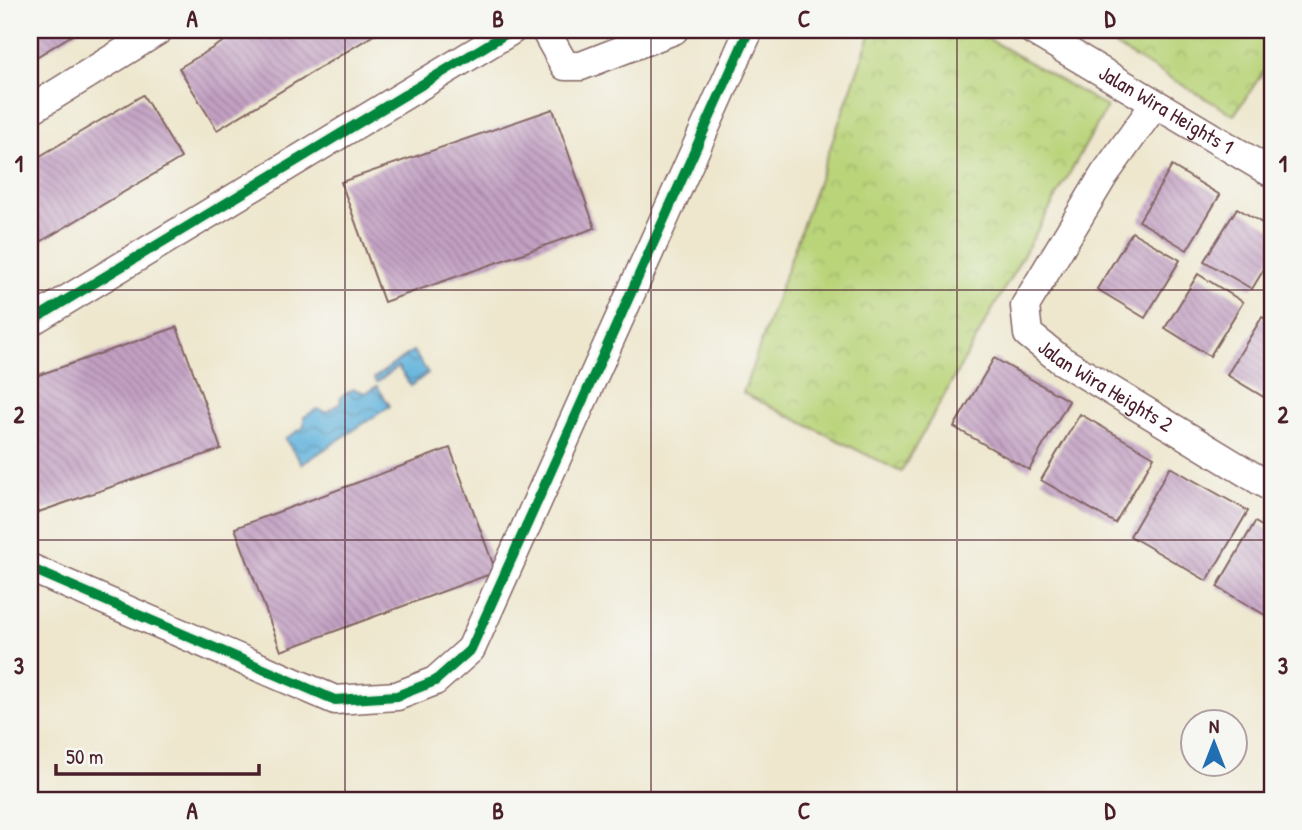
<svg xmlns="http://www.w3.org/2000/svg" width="1302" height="830" viewBox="0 0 1302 830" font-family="'Patrick Hand',sans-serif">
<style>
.park{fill:url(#park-crowns);stroke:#827a52;stroke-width:2}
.water{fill:url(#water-waves);stroke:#566884;stroke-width:2}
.building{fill:url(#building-back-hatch)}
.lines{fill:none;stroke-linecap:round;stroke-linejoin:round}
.street-casing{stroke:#836564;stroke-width:31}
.street{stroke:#fff;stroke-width:28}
.cycleway-casing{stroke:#f6f6f2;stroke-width:15}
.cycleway{stroke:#00873e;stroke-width:10}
.grid{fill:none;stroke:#4a1f2b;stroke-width:2;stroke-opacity:0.55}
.labels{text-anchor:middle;stroke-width:5;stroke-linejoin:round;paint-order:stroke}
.street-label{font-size:21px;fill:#4a1f2b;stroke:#f6f6f2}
.neatline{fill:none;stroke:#4a1f2b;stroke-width:2.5}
.grid-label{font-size:23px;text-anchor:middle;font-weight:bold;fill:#4a1f2b}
</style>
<defs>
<pattern id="park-crowns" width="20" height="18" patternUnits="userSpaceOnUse" patternTransform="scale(1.75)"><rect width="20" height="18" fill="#bad47a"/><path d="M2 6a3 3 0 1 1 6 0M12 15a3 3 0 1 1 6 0" fill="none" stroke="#a1b66a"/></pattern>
<pattern id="water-waves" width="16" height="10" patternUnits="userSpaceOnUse" patternTransform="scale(1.75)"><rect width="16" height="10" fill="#61b2dc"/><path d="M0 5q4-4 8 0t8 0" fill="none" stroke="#5290b3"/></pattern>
<pattern id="building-back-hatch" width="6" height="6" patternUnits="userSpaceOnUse" patternTransform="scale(1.75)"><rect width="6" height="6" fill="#c2a0c3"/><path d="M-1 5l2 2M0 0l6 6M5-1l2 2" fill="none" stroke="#a0829f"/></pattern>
</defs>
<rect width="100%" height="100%" fill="#f6f6f2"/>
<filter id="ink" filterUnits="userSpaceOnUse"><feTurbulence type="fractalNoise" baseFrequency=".0143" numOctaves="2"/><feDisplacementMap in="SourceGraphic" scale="14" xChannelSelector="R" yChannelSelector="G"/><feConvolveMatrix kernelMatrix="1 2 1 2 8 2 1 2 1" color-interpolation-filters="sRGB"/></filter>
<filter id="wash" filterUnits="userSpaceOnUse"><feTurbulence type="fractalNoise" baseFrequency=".00686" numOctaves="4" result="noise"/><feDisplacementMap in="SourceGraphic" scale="28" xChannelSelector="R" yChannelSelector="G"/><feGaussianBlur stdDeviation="1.57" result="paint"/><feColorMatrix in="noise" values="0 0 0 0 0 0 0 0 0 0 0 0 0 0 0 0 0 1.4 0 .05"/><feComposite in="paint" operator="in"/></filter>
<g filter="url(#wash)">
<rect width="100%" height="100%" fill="#eee7ce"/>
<g class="park">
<path d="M 872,30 L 973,30 L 1107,107 L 901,472 L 743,393 Z"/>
<path d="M 1108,30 L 1272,30 L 1272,59 L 1234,115 L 1103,39 Z"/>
</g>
<g class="water">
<path d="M 413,351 L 428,373 L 411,386 L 398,367 L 377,382 L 374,378 Z"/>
<path d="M 377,386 L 390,406 L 302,464 L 285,439 L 304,427 L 304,417 L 317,409 L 326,412 L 340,403 L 341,397 L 353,389 L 366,393 Z"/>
</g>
<g id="blocks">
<g class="building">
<path d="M 30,30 L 80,30 L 30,61 Z"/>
<path d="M 243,30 L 382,30 L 217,130 L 179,68 Z"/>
<path d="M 143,95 L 181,158 L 30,248 L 30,162 Z"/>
<path d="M 553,109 L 595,228 L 384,302 L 341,182 Z"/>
<path d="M 1172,166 L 1220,195 L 1187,250 L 1139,221 Z"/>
<path d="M 1237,208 L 1272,229 L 1272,256 L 1252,289 L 1204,261 Z"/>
<path d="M 1132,232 L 1180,260 L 1145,318 L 1097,289 Z"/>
<path d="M 1198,274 L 1243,302 L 1210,356 L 1165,328 Z"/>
<path d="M 1262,317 L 1272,323 L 1272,402 L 1227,375 Z"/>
<path d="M 177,327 L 221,449 L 30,515 L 30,378 Z"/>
<path d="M 994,358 L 1069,401 L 1029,470 L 954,427 Z"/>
<path d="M 1080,414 L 1154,457 L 1115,523 L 1041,480 Z"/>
<path d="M 450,448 L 496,572 L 281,651 L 235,528 Z"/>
<path d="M 1170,467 L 1248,511 L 1207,581 L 1130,536 Z"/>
<path d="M 1255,522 L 1272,532 L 1272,619 L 1217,587 Z"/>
</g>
</g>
</g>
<g filter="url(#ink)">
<use href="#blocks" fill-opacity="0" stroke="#836564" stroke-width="2"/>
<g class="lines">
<g class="street-casing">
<g id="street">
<path d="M 545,30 L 565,66 L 581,66 L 674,30"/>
<path id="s1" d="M 1032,30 L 1272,173"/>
<path id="s2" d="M 1155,104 L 1104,175 L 1025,306 L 1028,334 L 1061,360 L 1272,488"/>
<path d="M 30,110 L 159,30"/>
<path d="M 30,322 L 512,30"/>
<path d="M 30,568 L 335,700 L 397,696 L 435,681 L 471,649 L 749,30"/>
</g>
</g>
<use href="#street" class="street"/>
<g class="cycleway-casing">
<g id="cycleway">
<path d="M 30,322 L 512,30"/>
<path d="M 30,568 L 335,700 L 397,696 L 435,681 L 471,649 L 749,30"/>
</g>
</g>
<use href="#cycleway" class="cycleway"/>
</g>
</g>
<path class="grid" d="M 345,30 L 345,800M 651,30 L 651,800M 957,30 L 957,800M 30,290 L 1272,290M 30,540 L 1272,540"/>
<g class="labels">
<g class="street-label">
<text dy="7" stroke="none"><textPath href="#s1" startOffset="156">Jalan Wira Heights 1</textPath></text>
<text dy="7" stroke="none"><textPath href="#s2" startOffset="362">Jalan Wira Heights 2</textPath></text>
</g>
</g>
<rect width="1302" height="830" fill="none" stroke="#f6f6f2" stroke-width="77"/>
<g transform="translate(1214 743)"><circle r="33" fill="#f6f6f2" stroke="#b1a0a2" stroke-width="2"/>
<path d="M0-5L12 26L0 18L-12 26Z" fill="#1f6fb2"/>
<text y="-10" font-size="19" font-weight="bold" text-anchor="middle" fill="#4a1f2b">N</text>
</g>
<path d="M56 764v10h203v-10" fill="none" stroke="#4a1f2b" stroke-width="3.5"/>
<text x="66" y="764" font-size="21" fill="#4a1f2b" stroke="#f6f6f2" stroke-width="5" paint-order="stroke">50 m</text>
<rect x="38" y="38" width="1226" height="754" class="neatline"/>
<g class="grid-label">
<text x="192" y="27">A</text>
<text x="498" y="27">B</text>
<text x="804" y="27">C</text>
<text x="1110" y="27">D</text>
<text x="19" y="172">1</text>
<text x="1283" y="172">1</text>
<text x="19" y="423">2</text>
<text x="1283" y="423">2</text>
<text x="19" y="674">3</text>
<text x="1283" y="674">3</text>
<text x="192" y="819">A</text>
<text x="498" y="819">B</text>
<text x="804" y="819">C</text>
<text x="1110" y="819">D</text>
</g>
</svg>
